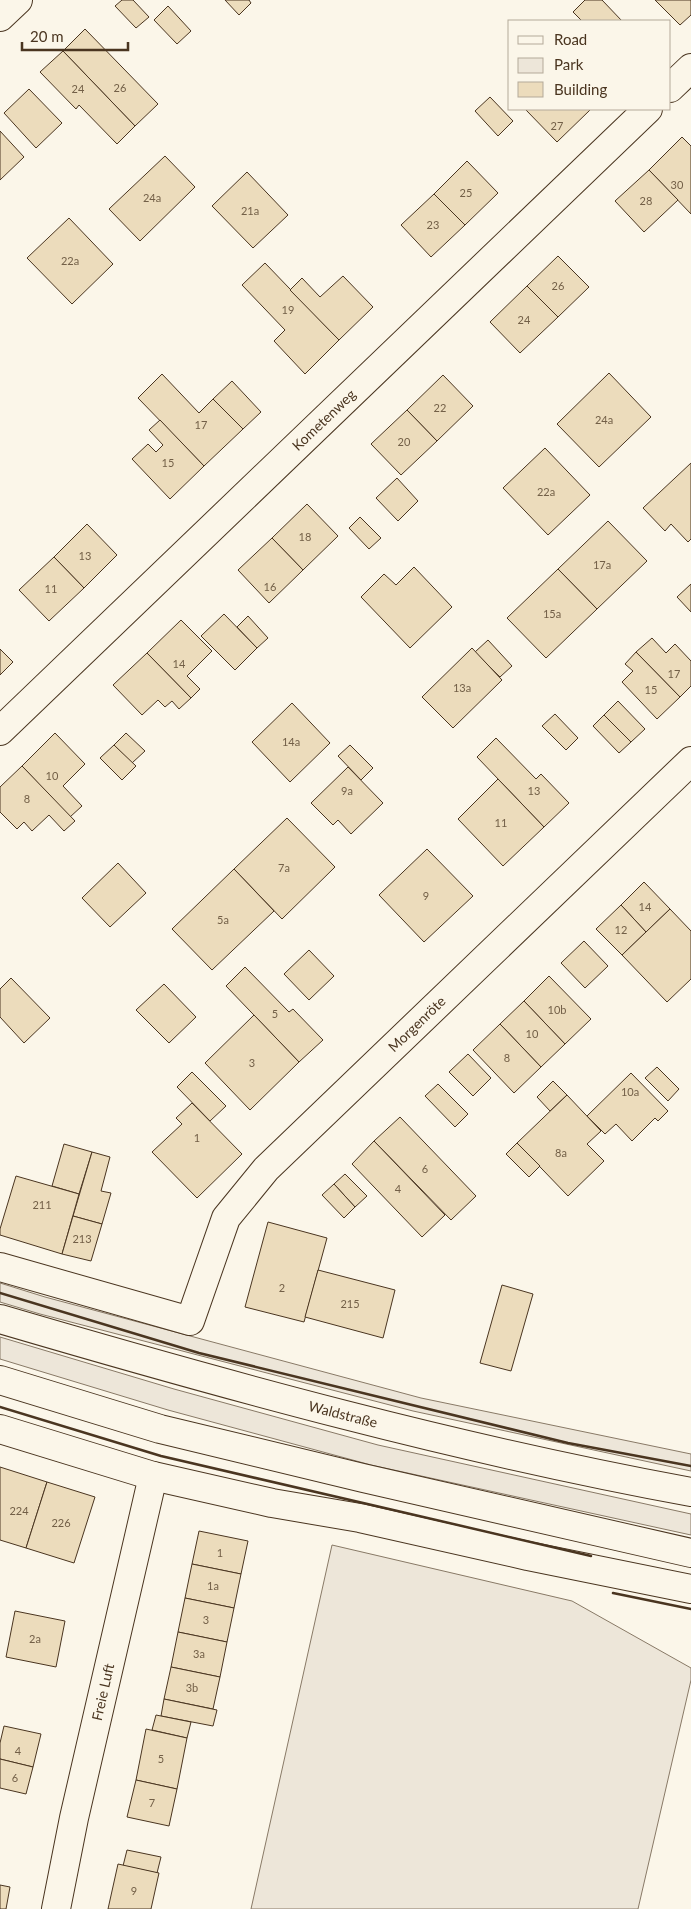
<svg xmlns="http://www.w3.org/2000/svg" width="691" height="1909" viewBox="0 0 691 1909" font-family="Lato,sans-serif">
<style>
.green{fill:#ede6d9;stroke:#887966}
.building{fill:#ecdcbc;stroke:#4a3520}
.lines{fill:none;stroke-linecap:round;stroke-linejoin:round}
.minor-casing{stroke:#4a3520;stroke-width:30}
.secondary-casing{stroke:#4a3520;stroke-width:30}
.minor{stroke:#fbf6e9;stroke-width:28}
.secondary{stroke:#fbf6e9;stroke-width:28}
.wall{stroke:#4a3520;stroke-width:2.5}
.labels{text-anchor:middle;stroke-width:4;stroke-linejoin:round;paint-order:stroke}
.number-label{font-size:11px;fill:#725f47}
.street-label{font-size:14px;fill:#4a3520;stroke:#fbf6e9}
</style>
<rect width="100%" height="100%" fill="#fbf6e9"/>
<g class="green">
<path d="M 0,1283 L 45,1297 L 421,1398 L 691,1454 L 691,1471 L 413,1411 L 40,1314 L 0,1302 Z"/>
<path d="M 0,1337 L 174,1389 L 378,1445 L 691,1514 L 691,1535 L 371,1465 L 168,1410 L 0,1359 Z"/>
<path d="M 332,1545 L 572,1601 L 691,1668 L 691,1680 L 638,1909 L 251,1909 Z"/>
</g>
<g class="building">
<path d="M 122,0 L 133,0 L 149,17 L 136,28 L 115,6 Z"/>
<path d="M 225,0 L 249,0 L 251,3 L 239,15 Z"/>
<path d="M 585,0 L 602,0 L 622,21 L 582,21 L 573,12 Z"/>
<path d="M 655,0 L 691,0 L 691,15 L 680,25 Z"/>
<path d="M 168,6 L 191,31 L 177,44 L 154,20 Z"/>
<path d="M 85,29 L 158,104 L 135,126 L 63,51 Z"/>
<path d="M 63,51 L 135,126 L 117,144 L 79,105 L 76,109 L 40,72 Z"/>
<path d="M 29,89 L 62,123 L 36,148 L 4,113 Z"/>
<path d="M 490,97 L 513,121 L 498,136 L 475,111 Z"/>
<path d="M 528,109 L 589,109 L 590,110 L 557,142 L 526,110 Z"/>
<path d="M 0,131 L 24,157 L 0,180 Z"/>
<path d="M 682,137 L 691,146 L 691,214 L 649,170 Z"/>
<path d="M 165,156 L 195,187 L 140,241 L 109,209 Z"/>
<path d="M 467,161 L 498,193 L 465,225 L 434,194 Z"/>
<path d="M 649,170 L 678,200 L 644,232 L 615,201 Z"/>
<path d="M 247,172 L 288,215 L 253,248 L 212,206 Z"/>
<path d="M 434,194 L 465,225 L 431,257 L 401,225 Z"/>
<path d="M 69,218 L 113,264 L 72,304 L 27,258 Z"/>
<path d="M 558,256 L 589,287 L 558,317 L 527,286 Z"/>
<path d="M 265,263 L 339,340 L 305,374 L 274,341 L 285,330 L 242,285 Z"/>
<path d="M 343,276 L 373,307 L 339,340 L 290,290 L 302,278 L 320,297 Z"/>
<path d="M 527,286 L 558,317 L 520,353 L 490,322 Z"/>
<path d="M 609,373 L 651,417 L 599,467 L 557,424 Z"/>
<path d="M 162,374 L 199,413 L 213,399 L 243,429 L 204,466 L 138,398 Z"/>
<path d="M 443,375 L 473,406 L 437,441 L 407,410 Z"/>
<path d="M 232,381 L 261,412 L 243,429 L 213,399 Z"/>
<path d="M 407,410 L 437,441 L 401,475 L 371,444 Z"/>
<path d="M 160,420 L 204,466 L 170,499 L 132,459 L 148,444 L 156,452 L 163,445 L 149,430 Z"/>
<path d="M 545,448 L 590,495 L 548,535 L 503,488 Z"/>
<path d="M 691,463 L 691,539 L 688,542 L 671,524 L 665,531 L 643,508 Z"/>
<path d="M 397,478 L 418,501 L 398,521 L 376,498 Z"/>
<path d="M 307,504 L 338,536 L 303,570 L 272,538 Z"/>
<path d="M 360,517 L 381,538 L 369,549 L 349,528 Z"/>
<path d="M 608,521 L 647,561 L 597,609 L 558,569 Z"/>
<path d="M 87,524 L 117,555 L 84,588 L 54,557 Z"/>
<path d="M 272,538 L 303,570 L 269,603 L 238,570 Z"/>
<path d="M 54,557 L 84,588 L 49,621 L 19,590 Z"/>
<path d="M 414,567 L 452,607 L 410,648 L 361,597 L 384,574 L 396,585 Z"/>
<path d="M 558,569 L 597,609 L 546,658 L 507,618 Z"/>
<path d="M 691,584 L 691,612 L 677,597 Z"/>
<path d="M 224,614 L 257,648 L 235,670 L 201,636 Z"/>
<path d="M 248,616 L 268,638 L 257,648 L 237,627 Z"/>
<path d="M 181,620 L 212,651 L 187,676 L 200,689 L 191,698 L 147,653 Z"/>
<path d="M 652,638 L 666,653 L 675,644 L 691,661 L 691,686 L 680,697 L 636,652 Z"/>
<path d="M 488,640 L 512,666 L 500,677 L 475,652 Z"/>
<path d="M 472,648 L 502,680 L 453,728 L 422,697 Z"/>
<path d="M 0,649 L 13,662 L 0,675 Z"/>
<path d="M 636,652 L 680,697 L 657,719 L 622,682 L 633,671 L 625,664 Z"/>
<path d="M 147,653 L 191,698 L 179,709 L 172,701 L 165,707 L 158,700 L 142,715 L 113,685 Z"/>
<path d="M 618,701 L 645,729 L 631,742 L 604,715 Z"/>
<path d="M 292,703 L 330,743 L 290,782 L 252,742 Z"/>
<path d="M 555,714 L 578,738 L 566,750 L 542,726 Z"/>
<path d="M 604,715 L 631,742 L 619,753 L 593,726 Z"/>
<path d="M 55,733 L 85,764 L 63,786 L 82,806 L 70,817 L 22,766 Z"/>
<path d="M 126,733 L 145,751 L 132,763 L 114,745 Z"/>
<path d="M 496,738 L 536,779 L 541,774 L 569,803 L 544,827 L 477,757 Z"/>
<path d="M 114,745 L 136,766 L 122,780 L 100,758 Z"/>
<path d="M 350,745 L 373,768 L 361,780 L 338,756 Z"/>
<path d="M 22,766 L 75,821 L 64,831 L 49,815 L 32,831 L 24,822 L 17,829 L 0,812 L 0,787 Z"/>
<path d="M 348,767 L 383,803 L 351,834 L 338,820 L 333,825 L 311,803 Z"/>
<path d="M 498,779 L 544,827 L 503,866 L 458,819 Z"/>
<path d="M 287,818 L 335,867 L 282,919 L 234,869 Z"/>
<path d="M 427,849 L 473,896 L 424,942 L 379,895 Z"/>
<path d="M 118,863 L 146,893 L 110,927 L 82,898 Z"/>
<path d="M 234,869 L 274,911 L 212,970 L 172,929 Z"/>
<path d="M 644,882 L 670,909 L 646,932 L 621,905 Z"/>
<path d="M 621,905 L 646,932 L 622,955 L 596,929 Z"/>
<path d="M 670,909 L 691,931 L 691,979 L 667,1002 L 622,955 Z"/>
<path d="M 584,941 L 608,966 L 585,988 L 561,963 Z"/>
<path d="M 309,950 L 334,976 L 309,1000 L 284,974 Z"/>
<path d="M 245,967 L 289,1012 L 293,1009 L 323,1040 L 299,1062 L 226,986 Z"/>
<path d="M 549,976 L 591,1019 L 565,1044 L 524,1001 Z"/>
<path d="M 11,978 L 50,1018 L 24,1043 L 0,1017 L 0,989 Z"/>
<path d="M 164,984 L 196,1017 L 169,1043 L 136,1010 Z"/>
<path d="M 524,1001 L 565,1044 L 541,1067 L 500,1024 Z"/>
<path d="M 254,1015 L 299,1062 L 250,1110 L 205,1063 Z"/>
<path d="M 500,1024 L 541,1067 L 514,1093 L 473,1050 Z"/>
<path d="M 468,1054 L 491,1078 L 473,1096 L 449,1072 Z"/>
<path d="M 657,1067 L 679,1089 L 668,1101 L 645,1078 Z"/>
<path d="M 192,1072 L 226,1106 L 210,1121 L 177,1087 Z"/>
<path d="M 631,1073 L 668,1111 L 658,1121 L 655,1118 L 632,1141 L 616,1124 L 605,1134 L 587,1116 Z"/>
<path d="M 553,1081 L 567,1095 L 550,1111 L 537,1097 Z"/>
<path d="M 438,1084 L 468,1114 L 455,1127 L 425,1096 Z"/>
<path d="M 567,1095 L 601,1131 L 587,1144 L 604,1161 L 568,1196 L 517,1143 Z"/>
<path d="M 192,1103 L 242,1154 L 197,1198 L 152,1152 L 182,1124 L 176,1118 Z"/>
<path d="M 400,1117 L 476,1196 L 451,1220 L 374,1141 Z"/>
<path d="M 374,1141 L 445,1215 L 422,1237 L 352,1164 Z"/>
<path d="M 517,1143 L 540,1166 L 529,1177 L 506,1154 Z"/>
<path d="M 64,1144 L 92,1152 L 79,1194 L 52,1186 Z"/>
<path d="M 92,1152 L 110,1157 L 101,1191 L 111,1193 L 102,1224 L 73,1216 Z"/>
<path d="M 345,1174 L 367,1196 L 355,1207 L 334,1184 Z"/>
<path d="M 16,1176 L 79,1194 L 62,1254 L 0,1235 L 0,1229 Z"/>
<path d="M 334,1184 L 355,1207 L 344,1218 L 322,1195 Z"/>
<path d="M 73,1216 L 102,1224 L 91,1261 L 62,1254 Z"/>
<path d="M 268,1222 L 327,1238 L 304,1322 L 245,1307 Z"/>
<path d="M 318,1270 L 395,1290 L 383,1338 L 305,1317 Z"/>
<path d="M 502,1285 L 533,1294 L 511,1371 L 480,1363 Z"/>
<path d="M 0,1467 L 47,1482 L 26,1548 L 0,1540 Z"/>
<path d="M 47,1482 L 95,1497 L 74,1563 L 26,1548 Z"/>
<path d="M 199,1531 L 248,1541 L 241,1574 L 192,1564 Z"/>
<path d="M 192,1564 L 241,1574 L 234,1608 L 185,1598 Z"/>
<path d="M 185,1598 L 234,1608 L 227,1642 L 178,1632 Z"/>
<path d="M 15,1611 L 65,1621 L 56,1667 L 6,1657 Z"/>
<path d="M 178,1632 L 227,1642 L 220,1677 L 171,1667 Z"/>
<path d="M 171,1667 L 220,1677 L 213,1709 L 164,1699 Z"/>
<path d="M 164,1699 L 217,1710 L 213,1726 L 161,1716 Z"/>
<path d="M 156,1715 L 191,1722 L 187,1738 L 152,1730 Z"/>
<path d="M 4,1726 L 41,1734 L 33,1767 L 0,1759 L 0,1743 Z"/>
<path d="M 146,1729 L 187,1738 L 177,1789 L 136,1780 Z"/>
<path d="M 0,1759 L 33,1767 L 26,1794 L 0,1788 Z"/>
<path d="M 136,1780 L 177,1789 L 169,1826 L 127,1817 Z"/>
<path d="M 127,1850 L 161,1857 L 157,1873 L 123,1866 Z"/>
<path d="M 118,1864 L 159,1873 L 151,1909 L 108,1909 Z"/>
<path d="M 0,1885 L 10,1887 L 6,1909 L 0,1909 Z"/>
</g>
<g class="lines">
<g class="minor-casing">
<g id="minor">
<path d="M 0,17 L 18,0"/>
<path d="M 670,88 L 691,68"/>
<path id="s1" d="M 0,731 L 648,109"/>
<path id="s2" d="M 0,1267 L 190,1321 L 226,1218 L 266,1169 L 691,761"/>
<path d="M 0,1429 L 153,1476 L 272,1503 L 360,1518 L 528,1556 L 691,1589"/>
<path id="s3" d="M 56,1909 L 74,1818 L 153,1476"/>
</g>
</g>
<g class="secondary-casing">
<g id="secondary">
<path id="s4" d="M 0,1319 C 228,1386 457,1449 691,1492"/>
<path d="M 0,1380 L 160,1429 L 363,1478 L 691,1553"/>
</g>
</g>
<use href="#minor" class="minor"/>
<use href="#secondary" class="secondary"/>
<g class="wall">
<path d="M 0,1293 L 199,1353 L 568,1443 L 691,1466"/>
<path d="M 0,1407 L 161,1456 L 591,1556"/>
<path d="M 613,1593 L 691,1609"/>
</g>
</g>
<g class="labels">
<g class="number-label">
<text x="120" y="92">26</text>
<text x="78" y="93">24</text>
<text x="557" y="130">27</text>
<text x="677" y="189">30</text>
<text x="466" y="197">25</text>
<text x="152" y="202">24a</text>
<text x="646" y="205">28</text>
<text x="250" y="215">21a</text>
<text x="433" y="229">23</text>
<text x="70" y="265">22a</text>
<text x="558" y="290">26</text>
<text x="288" y="314">19</text>
<text x="524" y="324">24</text>
<text x="440" y="412">22</text>
<text x="604" y="424">24a</text>
<text x="201" y="429">17</text>
<text x="404" y="446">20</text>
<text x="168" y="467">15</text>
<text x="546" y="496">22a</text>
<text x="305" y="541">18</text>
<text x="85" y="560">13</text>
<text x="602" y="569">17a</text>
<text x="270" y="591">16</text>
<text x="51" y="593">11</text>
<text x="552" y="618">15a</text>
<text x="179" y="668">14</text>
<text x="674" y="678">17</text>
<text x="462" y="692">13a</text>
<text x="651" y="694">15</text>
<text x="291" y="746">14a</text>
<text x="52" y="780">10</text>
<text x="347" y="795">9a</text>
<text x="534" y="795">13</text>
<text x="27" y="803">8</text>
<text x="501" y="827">11</text>
<text x="284" y="872">7a</text>
<text x="426" y="900">9</text>
<text x="645" y="911">14</text>
<text x="223" y="924">5a</text>
<text x="621" y="934">12</text>
<text x="557" y="1014">10b</text>
<text x="275" y="1018">5</text>
<text x="532" y="1038">10</text>
<text x="507" y="1062">8</text>
<text x="252" y="1067">3</text>
<text x="630" y="1096">10a</text>
<text x="197" y="1142">1</text>
<text x="561" y="1157">8a</text>
<text x="425" y="1173">6</text>
<text x="398" y="1193">4</text>
<text x="42" y="1209">211</text>
<text x="82" y="1243">213</text>
<text x="282" y="1292">2</text>
<text x="350" y="1308">215</text>
<text x="19" y="1515">224</text>
<text x="61" y="1527">226</text>
<text x="220" y="1557">1</text>
<text x="213" y="1590">1a</text>
<text x="206" y="1624">3</text>
<text x="35" y="1643">2a</text>
<text x="199" y="1658">3a</text>
<text x="192" y="1692">3b</text>
<text x="18" y="1755">4</text>
<text x="161" y="1763">5</text>
<text x="15" y="1782">6</text>
<text x="152" y="1807">7</text>
<text x="134" y="1895">9</text>
</g>
<g class="street-label">
<text dy="5" stroke="none"><textPath href="#s1" startOffset="449">Kometenweg</textPath></text>
<text dy="5" stroke="none"><textPath href="#s2" startOffset="579">Morgenröte</textPath></text>
<text dy="5" stroke="none"><textPath href="#s4" startOffset="356">Waldstraße</textPath></text>
<text dy="5" stroke="none"><textPath href="#s3" startOffset="222">Freie Luft</textPath></text>
</g>
</g>
<rect x="508" y="20" width="162" height="90" fill="#fbf6e9" stroke="#b4a999"/>
<rect x="518" y="36" width="25" height="8" fill="#fbf6e9" stroke="#b4a999"/>
<text x="554" y="45" font-size="15" fill="#4a3520">Road</text>
<rect x="518" y="58" width="25" height="15" fill="#ede6d9" stroke="#b4a999"/>
<text x="554" y="70" font-size="15" fill="#4a3520">Park</text>
<rect x="518" y="82" width="25" height="15" fill="#ecdcbc" stroke="#b4a999"/>
<text x="554" y="95" font-size="15" fill="#4a3520">Building</text>
<path d="M22 42v8h106v-8" fill="none" stroke="#4a3520" stroke-width="2.5"/>
<text x="30" y="42" font-size="15" fill="#4a3520" stroke="#fbf6e9" stroke-width="4" paint-order="stroke">20 m</text>
</svg>
